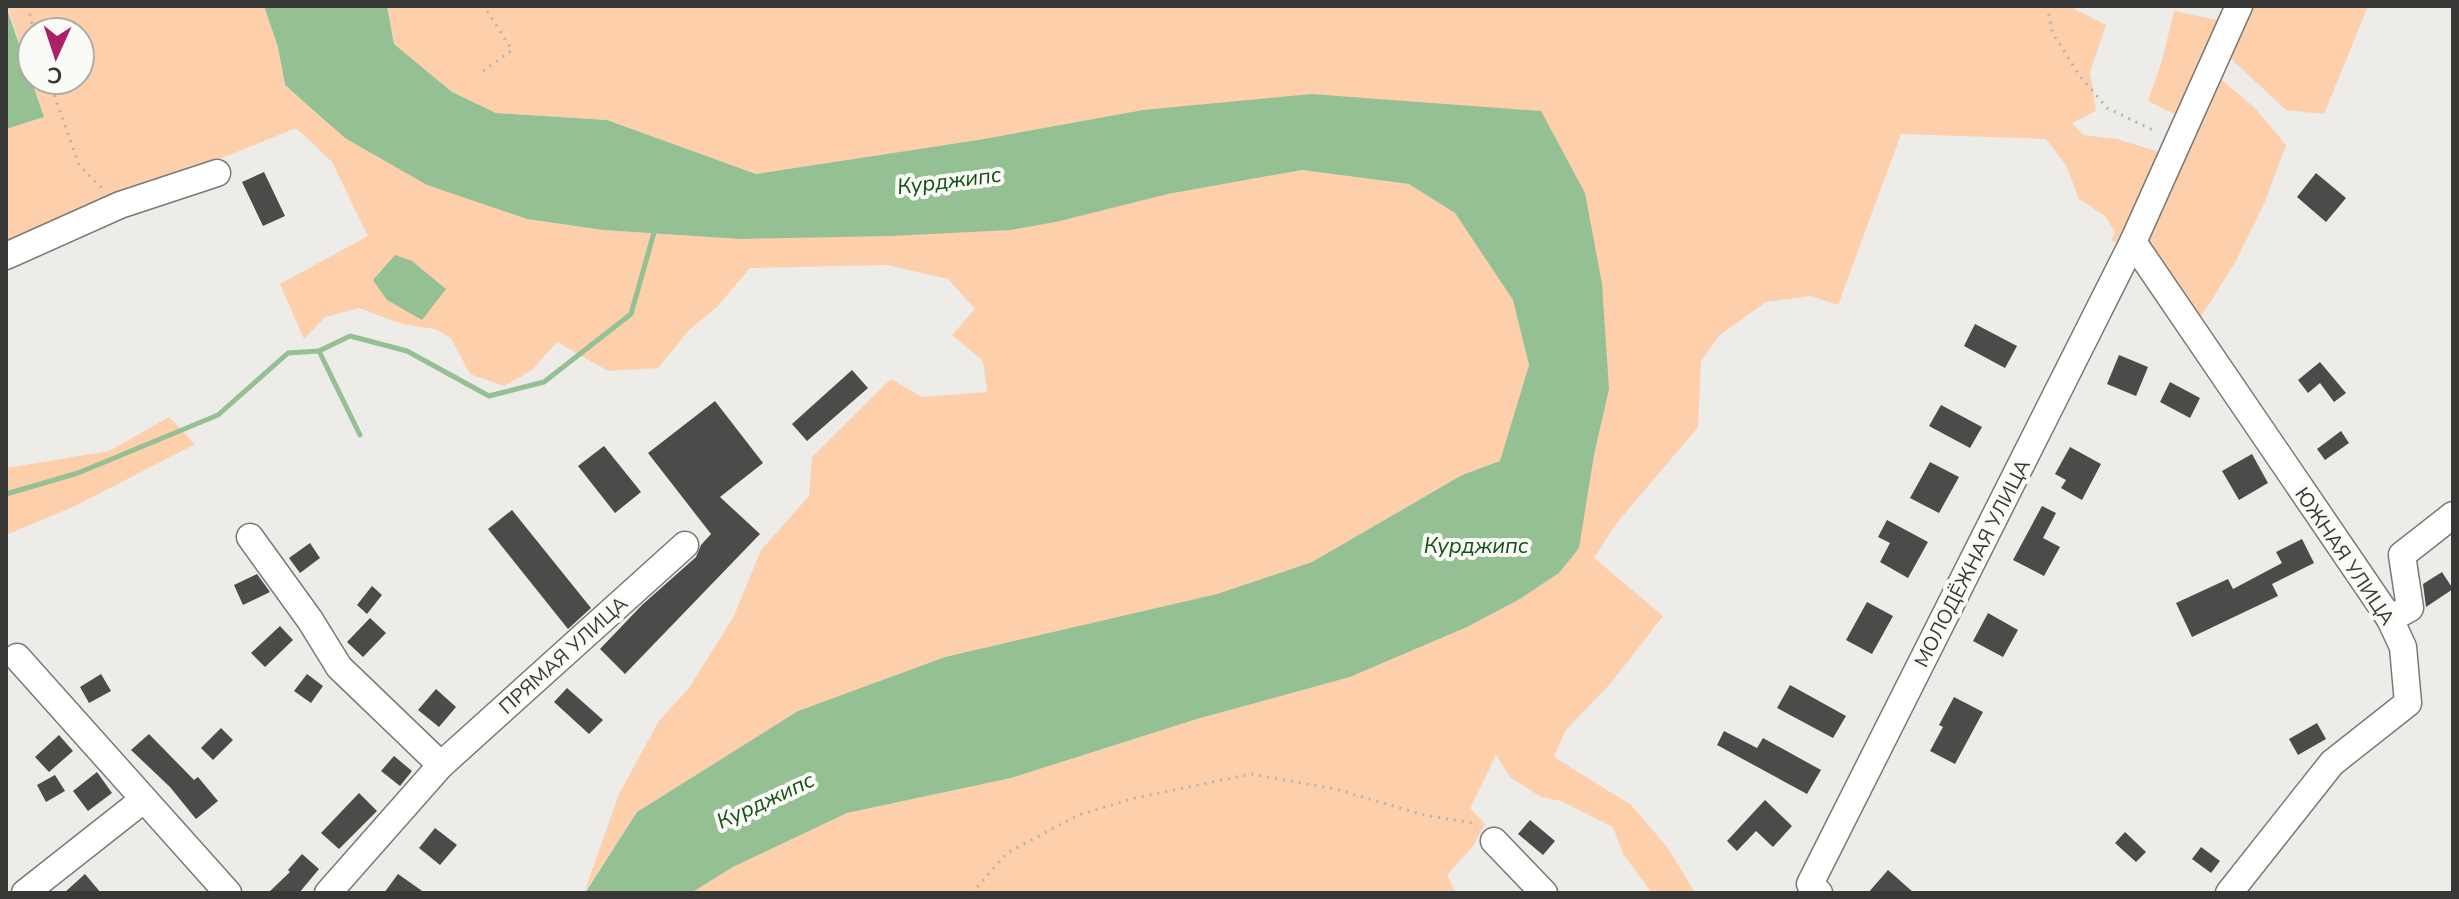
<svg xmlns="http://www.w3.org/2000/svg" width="2459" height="899" viewBox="0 0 2459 899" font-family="'Nunito Sans',sans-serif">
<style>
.green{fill:#fdcfab;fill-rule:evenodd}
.water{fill:#94c093}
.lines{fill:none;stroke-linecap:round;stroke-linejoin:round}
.stream{stroke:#94c093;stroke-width:5}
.building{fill:#4d4b49}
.minor-casing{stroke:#797976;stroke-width:29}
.path{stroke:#b4b4b1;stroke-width:3;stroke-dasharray:2 6;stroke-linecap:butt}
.minor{stroke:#fff;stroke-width:26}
.labels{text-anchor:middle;stroke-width:8;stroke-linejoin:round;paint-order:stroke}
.street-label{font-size:20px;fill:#373736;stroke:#fafaf6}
.water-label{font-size:22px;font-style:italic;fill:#145118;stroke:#fafaf6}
</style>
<rect width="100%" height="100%" fill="#edece9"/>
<g class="green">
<path d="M 7,6 L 264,6 L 278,47 L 285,86 L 427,185 L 527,219 L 603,230 L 739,239 L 1011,230 L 1056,222 L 1168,194 L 1302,170 L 1409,184 L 1455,213 L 1513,300 L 1529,365 L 1501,461 L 1462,475 L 1312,562 L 1217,594 L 945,657 L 798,711 L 637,812 L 584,893 L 619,794 L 659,721 L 689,688 L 734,616 L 761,550 L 809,496 L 812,457 L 891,379 L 922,397 L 987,392 L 983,361 L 952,335 L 975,309 L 948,279 L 887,265 L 750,268 L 717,307 L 689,330 L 658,368 L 608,371 L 557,342 L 532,370 L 504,386 L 470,374 L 451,338 L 435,329 L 402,324 L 359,308 L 325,317 L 304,339 L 280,284 L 368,236 L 332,162 L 296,128 L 6,245 L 6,129 L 44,117 ZM 32,32 L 80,32 L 80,80 L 32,80 Z"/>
<path d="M 387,6 L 2069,6 L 2106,25 L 2090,72 L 2096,111 L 2072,123 L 2083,135 L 2117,139 L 2159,152 L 2120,243 L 2111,241 L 2115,232 L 2105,216 L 2079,199 L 2066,165 L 2046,139 L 1901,134 L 1838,305 L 1811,296 L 1766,302 L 1720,335 L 1701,361 L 1698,427 L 1616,524 L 1594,558 L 1663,616 L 1611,683 L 1565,731 L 1554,757 L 1631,805 L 1668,848 L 1695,893 L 1652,893 L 1623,854 L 1613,827 L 1561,801 L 1541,797 L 1510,777 L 1496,755 L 1470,808 L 1485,824 L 1473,846 L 1447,875 L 1456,893 L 691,893 L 733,867 L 847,813 L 1011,778 L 1197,719 L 1350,677 L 1467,627 L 1520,599 L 1559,573 L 1594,455 L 1609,388 L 1585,193 L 1143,110 L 978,140 L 756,174 L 607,120 L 496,113 L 452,92 L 394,44 Z"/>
<path d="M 2251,6 L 2368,6 L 2324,114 L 2286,110 L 2229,57 Z"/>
<path d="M 2174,11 L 2222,21 L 2180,117 L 2148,101 L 2162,61 Z"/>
<path d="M 2218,77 L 2255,108 L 2286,145 L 2266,199 L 2236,261 L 2199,320 L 2142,241 Z"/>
<path d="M 169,417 L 195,444 L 77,505 L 6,535 L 6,468 L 109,451 Z"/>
</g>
<g class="water">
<path d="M 6,6 L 44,117 L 6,129 Z"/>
<path d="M 264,6 L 387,6 L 394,44 L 452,92 L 496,113 L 607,120 L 756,174 L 978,140 L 1143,110 L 1311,94 L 1541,111 L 1585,193 L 1602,284 L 1609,389 L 1594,455 L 1579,548 L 1559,573 L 1520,599 L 1467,627 L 1350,677 L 1197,719 L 1011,778 L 847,813 L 733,867 L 691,893 L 585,893 L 637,812 L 798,711 L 945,657 L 1217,594 L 1312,562 L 1462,475 L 1500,461 L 1529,365 L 1513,300 L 1455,213 L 1409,184 L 1302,170 L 1168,194 L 1056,222 L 1011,230 L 890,236 L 739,239 L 603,230 L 527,219 L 427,185 L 345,138 L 285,85 L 278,47 Z"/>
<path d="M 395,255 L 412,261 L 446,289 L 422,320 L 387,300 L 373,280 Z"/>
</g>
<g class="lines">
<g class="stream">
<path d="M 319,351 L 350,336 L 407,351 L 489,396 L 544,382 L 631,314 L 655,229"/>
<path d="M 6,494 L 78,473 L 218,415 L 288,353 L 319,351 L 360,435"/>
</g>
</g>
<g class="building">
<path d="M 264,172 L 285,216 L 263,226 L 242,182 Z"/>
<path d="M 2316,173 L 2346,198 L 2326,222 L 2297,197 Z"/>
<path d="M 1975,324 L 2017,346 L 2005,368 L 1964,346 Z"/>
<path d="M 2119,355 L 2148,367 L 2136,396 L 2107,384 Z"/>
<path d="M 2320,362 L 2346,393 L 2334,402 L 2320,383 L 2308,393 L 2298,380 Z"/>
<path d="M 852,370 L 868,388 L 807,441 L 792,424 Z"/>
<path d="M 2170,382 L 2200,398 L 2190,418 L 2160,402 Z"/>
<path d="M 715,401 L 763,463 L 720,497 L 760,534 L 625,674 L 600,649 L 642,605 L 696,557 L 701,545 L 711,534 L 648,453 Z"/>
<path d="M 1941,405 L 1982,427 L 1970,448 L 1929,426 Z"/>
<path d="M 2341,431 L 2349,443 L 2325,460 L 2317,449 Z"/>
<path d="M 604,446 L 641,492 L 615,513 L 578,466 Z"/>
<path d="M 2070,447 L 2101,464 L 2082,500 L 2061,488 L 2066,480 L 2055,474 Z"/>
<path d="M 2252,454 L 2268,483 L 2239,500 L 2222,471 Z"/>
<path d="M 1930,462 L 1959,477 L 1939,513 L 1910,498 Z"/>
<path d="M 2042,506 L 2056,513 L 2043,538 L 2060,547 L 2044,576 L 2013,560 Z"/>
<path d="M 512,510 L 591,608 L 568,629 L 488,529 Z"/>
<path d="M 1887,520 L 1928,542 L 1908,578 L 1880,562 L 1890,543 L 1878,537 Z"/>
<path d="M 2302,539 L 2314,563 L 2272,584 L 2278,596 L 2192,637 L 2176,603 L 2228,579 L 2233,589 L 2282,563 L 2276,552 Z"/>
<path d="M 310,543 L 320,558 L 300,573 L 289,558 Z"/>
<path d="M 2442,572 L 2453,589 L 2426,607 L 2423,584 Z"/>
<path d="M 257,574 L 270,592 L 243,605 L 234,585 Z"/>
<path d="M 372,586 L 382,595 L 367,614 L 357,605 Z"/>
<path d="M 1867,602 L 1893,616 L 1872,654 L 1846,640 Z"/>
<path d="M 1988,613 L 2018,630 L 2003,657 L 1973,641 Z"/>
<path d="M 370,618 L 386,633 L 363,657 L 347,642 Z"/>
<path d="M 280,626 L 293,640 L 265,667 L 251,653 Z"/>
<path d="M 101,674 L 111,691 L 89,703 L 80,687 Z"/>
<path d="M 307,674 L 323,686 L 311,703 L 294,691 Z"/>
<path d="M 1790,685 L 1846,716 L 1833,738 L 1777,708 Z"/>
<path d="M 567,688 L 603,720 L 589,734 L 554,702 Z"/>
<path d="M 436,689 L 456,707 L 439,727 L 418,710 Z"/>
<path d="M 1954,697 L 1983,712 L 1955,764 L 1930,751 L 1943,727 L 1939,725 Z"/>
<path d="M 2317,723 L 2326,739 L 2298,755 L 2289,739 Z"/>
<path d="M 221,728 L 233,740 L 213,760 L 201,748 Z"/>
<path d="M 1724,731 L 1757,748 L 1763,738 L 1821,770 L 1807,794 L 1717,745 Z"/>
<path d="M 149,734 L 194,780 L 198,777 L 218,801 L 196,819 L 170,787 L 131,750 Z"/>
<path d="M 59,735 L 73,751 L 49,772 L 35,757 Z"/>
<path d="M 394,756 L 412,771 L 400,786 L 381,771 Z"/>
<path d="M 97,772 L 112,793 L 88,811 L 73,791 Z"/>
<path d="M 55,775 L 65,791 L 46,802 L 37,785 Z"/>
<path d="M 359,793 L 377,811 L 339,849 L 321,833 Z"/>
<path d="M 1765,800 L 1792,826 L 1773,847 L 1756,831 L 1737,851 L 1727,841 Z"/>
<path d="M 1530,820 L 1555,841 L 1543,855 L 1518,834 Z"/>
<path d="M 435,828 L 457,845 L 440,865 L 419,848 Z"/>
<path d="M 2125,832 L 2146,852 L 2136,862 L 2115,843 Z"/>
<path d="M 2201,847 L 2220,861 L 2211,873 L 2192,859 Z"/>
<path d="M 302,854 L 319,869 L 299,893 L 268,893 L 290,872 L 288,870 Z"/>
<path d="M 1888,870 L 1914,893 L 1868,893 Z"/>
<path d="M 85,874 L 101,893 L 64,893 Z"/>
<path d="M 398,874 L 425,893 L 384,893 Z"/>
</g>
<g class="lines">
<g class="minor-casing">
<g id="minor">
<path d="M 2133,242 L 2390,619 L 2403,647 L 2408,703 L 2332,763 L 2229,893"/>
<path d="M 6,256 L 120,205 L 217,173"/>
<path d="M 250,537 L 310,620 L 339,667 L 441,765"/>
<path d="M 2390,619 L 2410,608 L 2402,555 L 2453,515"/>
<path d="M 17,657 L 228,893"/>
<path d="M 1494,841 L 1544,893"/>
<path d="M 25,893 L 143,800"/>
<path d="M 328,893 L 441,765 L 685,545"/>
<path d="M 1819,893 L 1810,884 L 2133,242 L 2239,6"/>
</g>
</g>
<g class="path">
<path d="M 28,6 L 34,32"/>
<path d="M 2047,6 L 2053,34 L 2080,76 L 2107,108 L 2157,132"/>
<path d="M 483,71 L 512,50 L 484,6"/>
<path d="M 49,80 L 79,165 L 103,189"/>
<path d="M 972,893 L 1007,853 L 1078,815 L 1135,798 L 1251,774 L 1335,789 L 1424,815 L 1471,823 L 1477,827"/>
</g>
<use href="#minor" class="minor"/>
</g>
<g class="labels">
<g class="street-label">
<text transform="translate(2345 556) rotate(56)" y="7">ЮЖНАЯ УЛИЦА</text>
<text transform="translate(1972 563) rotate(-63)" y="7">МОЛОДЁЖНАЯ УЛИЦА</text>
<text transform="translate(563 655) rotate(-42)" y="7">ПРЯМАЯ УЛИЦА</text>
</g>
<g class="water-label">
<text transform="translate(949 180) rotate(-7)" y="8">Курджипс</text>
<text x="1476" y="553">Курджипс</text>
<text transform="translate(765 800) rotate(-25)" y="8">Курджипс</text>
</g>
</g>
<rect width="2459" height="899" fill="none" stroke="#373736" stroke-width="16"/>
<g transform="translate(56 56) rotate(183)"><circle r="38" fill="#fafaf6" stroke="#acaca9" stroke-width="2"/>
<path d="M0-6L14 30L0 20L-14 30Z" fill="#aa2167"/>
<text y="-12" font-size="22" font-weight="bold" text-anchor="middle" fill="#373736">С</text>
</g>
</svg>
